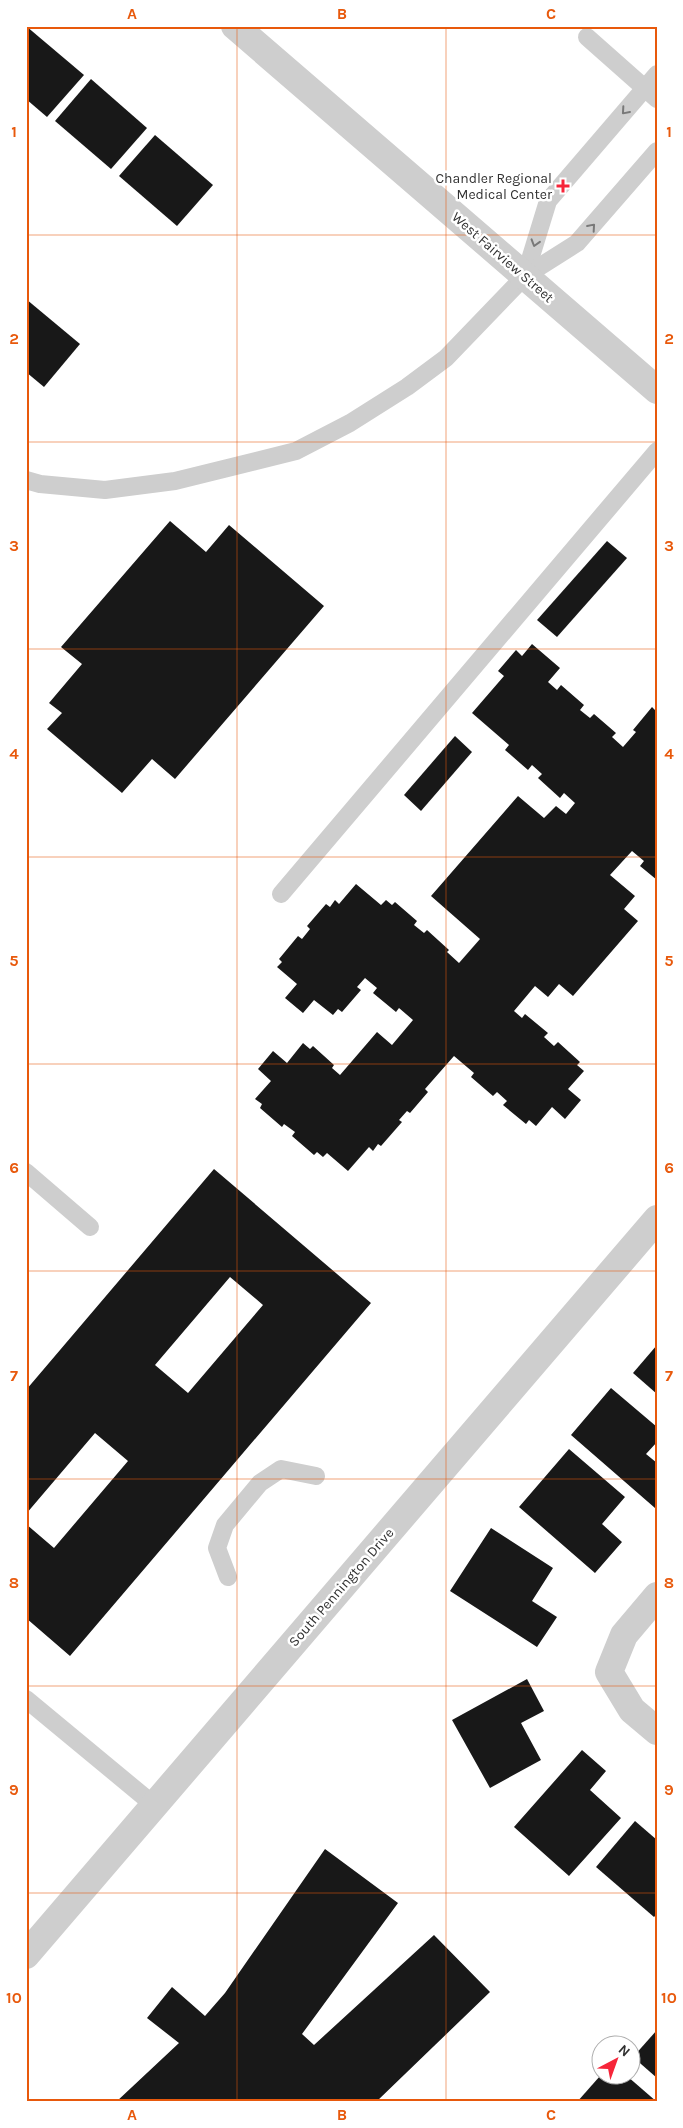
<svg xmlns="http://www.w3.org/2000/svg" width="683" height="2128" viewBox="0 0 683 2128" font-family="Karla,sans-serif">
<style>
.building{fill:#181818;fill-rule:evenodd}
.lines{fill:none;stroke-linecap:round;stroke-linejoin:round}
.service{stroke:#cecece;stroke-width:18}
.minor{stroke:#cecece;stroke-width:28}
.tertiary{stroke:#cecece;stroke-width:28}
.oneway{stroke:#787878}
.grid{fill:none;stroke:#e8590c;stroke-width:1;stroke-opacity:0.55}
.poi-dot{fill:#f62539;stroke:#fff;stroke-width:2}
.labels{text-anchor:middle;stroke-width:5;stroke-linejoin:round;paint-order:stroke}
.poi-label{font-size:14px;fill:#313131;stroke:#fff;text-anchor:end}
.street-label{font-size:14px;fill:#313131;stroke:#fff}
.neatline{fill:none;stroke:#e8590c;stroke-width:2}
.grid-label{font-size:16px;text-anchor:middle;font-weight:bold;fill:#e8590c}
</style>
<rect width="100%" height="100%" fill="#fff"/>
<g class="building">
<path d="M 26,26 L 84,75 L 47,117 L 26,99 Z"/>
<path d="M 91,79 L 147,128 L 111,169 L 55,121 Z"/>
<path d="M 155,135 L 213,185 L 177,226 L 119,176 Z"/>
<path d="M 26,299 L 80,344 L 44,387 L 26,372 Z"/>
<path d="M 170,521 L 206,552 L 229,525 L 324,606 L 175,779 L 152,759 L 122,793 L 47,729 L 62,713 L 49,703 L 82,664 L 61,647 Z"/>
<path d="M 607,541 L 627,558 L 557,637 L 537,620 Z"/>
<path d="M 532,644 L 560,668 L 548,682 L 557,690 L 561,685 L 584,705 L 580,710 L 590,718 L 594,714 L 616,733 L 612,737 L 623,747 L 636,732 L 633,730 L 652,707 L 655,710 L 657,708 L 657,880 L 640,866 L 644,861 L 632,851 L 610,875 L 635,896 L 624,909 L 638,921 L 573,996 L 559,984 L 548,997 L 535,986 L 514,1011 L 522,1018 L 525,1014 L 548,1033 L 544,1037 L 554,1046 L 558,1042 L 580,1062 L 577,1065 L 584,1071 L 568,1089 L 581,1100 L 565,1119 L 552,1107 L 536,1126 L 529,1120 L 526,1124 L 503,1105 L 507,1101 L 497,1092 L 493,1096 L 471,1077 L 474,1073 L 454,1056 L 425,1089 L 428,1092 L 410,1113 L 407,1111 L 399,1120 L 402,1122 L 381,1146 L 378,1144 L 373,1151 L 369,1147 L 348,1171 L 327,1153 L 323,1157 L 317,1152 L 314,1155 L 292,1136 L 295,1132 L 284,1124 L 282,1127 L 260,1108 L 262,1104 L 255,1099 L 271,1081 L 258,1069 L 273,1051 L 287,1063 L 303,1043 L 310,1049 L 313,1046 L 334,1065 L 332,1068 L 340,1075 L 377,1032 L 392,1045 L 413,1020 L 399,1008 L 396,1012 L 373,993 L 377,988 L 365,978 L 357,987 L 361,990 L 342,1012 L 338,1009 L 333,1015 L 314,1000 L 303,1013 L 285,998 L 297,984 L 277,967 L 282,962 L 279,959 L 298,936 L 302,939 L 310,929 L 307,926 L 326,904 L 330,907 L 335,900 L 339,904 L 356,884 L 381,905 L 386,900 L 392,905 L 395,902 L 417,921 L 414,925 L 424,933 L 427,930 L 449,950 L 447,952 L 459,963 L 480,939 L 431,896 L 518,796 L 544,818 L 556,806 L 566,814 L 575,803 L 564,793 L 560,798 L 538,778 L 542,774 L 532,765 L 528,770 L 505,750 L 509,745 L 472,713 L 504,676 L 498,671 L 516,650 L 522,656 Z"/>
<path d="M 455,736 L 472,752 L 421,811 L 404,795 Z"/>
<path d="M 214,1169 L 371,1303 L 70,1656 L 26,1618 L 26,1524 L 54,1548 L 128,1461 L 95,1433 L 26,1514 L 26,1390 ZM 230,1277 L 263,1305 L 188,1393 L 155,1365 Z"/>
<path d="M 657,1345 L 657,1394 L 633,1373 Z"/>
<path d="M 611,1388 L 657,1427 L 657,1442 L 646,1454 L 657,1463 L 655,1508 L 571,1435 Z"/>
<path d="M 569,1449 L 625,1497 L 602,1524 L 622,1542 L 595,1573 L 519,1507 Z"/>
<path d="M 491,1528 L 553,1568 L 532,1601 L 557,1617 L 537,1647 L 450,1591 Z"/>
<path d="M 527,1679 L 544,1711 L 521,1723 L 541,1760 L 490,1788 L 452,1720 Z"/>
<path d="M 582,1750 L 606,1771 L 590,1790 L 621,1818 L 569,1876 L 514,1827 Z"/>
<path d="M 635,1821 L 657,1840 L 657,1914 L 654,1917 L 596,1867 Z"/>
<path d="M 325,1849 L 398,1903 L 302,2034 L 314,2045 L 434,1935 L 490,1992 L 376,2102 L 116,2102 L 179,2043 L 147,2018 L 172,1987 L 205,2016 L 225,1993 Z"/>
<path d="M 657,2030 L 657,2078 L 633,2057 Z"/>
<path d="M 600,2076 L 627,2076 L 657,2102 L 577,2102 Z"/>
</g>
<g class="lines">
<g class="service">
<path d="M 587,37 L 657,99"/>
<path d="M 525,276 L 548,201 L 657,74"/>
<path d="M 26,480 L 40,484 L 105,490 L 175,481 L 296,451 L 350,423 L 407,387 L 446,358 L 525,276 L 577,243 L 657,151"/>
<path d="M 281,894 L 657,451"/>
<path d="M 26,1172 L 90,1227"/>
<path d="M 228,1577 L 217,1548 L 225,1525 L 260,1483 L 281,1469 L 316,1476"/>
<path d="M 26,1699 L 154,1805"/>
</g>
<g class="minor">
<path d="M 235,26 L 657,390"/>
<path d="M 657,1596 L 624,1635 L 609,1672 L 632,1710 L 657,1731"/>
</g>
<path class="tertiary" d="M 26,1955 L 657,1219"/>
</g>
<defs><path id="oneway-chevron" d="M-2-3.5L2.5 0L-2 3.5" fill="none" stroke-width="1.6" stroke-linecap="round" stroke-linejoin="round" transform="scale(1.25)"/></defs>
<g class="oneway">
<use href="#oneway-chevron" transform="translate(625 111) rotate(131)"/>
<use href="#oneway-chevron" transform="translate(592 227) rotate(-49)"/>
<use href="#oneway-chevron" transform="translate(535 243) rotate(107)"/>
</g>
<path class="grid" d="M 237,26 L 237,2102M 446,26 L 446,2102M 26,235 L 657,235M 26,442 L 657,442M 26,649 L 657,649M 26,857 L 657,857M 26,1064 L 657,1064M 26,1271 L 657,1271M 26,1479 L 657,1479M 26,1686 L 657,1686M 26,1893 L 657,1893"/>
<path class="poi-dot" d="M560.5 178.5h5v5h5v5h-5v5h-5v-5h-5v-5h5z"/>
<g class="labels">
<g class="poi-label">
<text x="552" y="183">Chandler Regional<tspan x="552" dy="16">Medical Center</tspan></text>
</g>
<g class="street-label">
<text transform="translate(503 257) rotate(41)" y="5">West Fairview Street</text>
<text transform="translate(341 1587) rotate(-49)" y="5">South Pennington Drive</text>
</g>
</g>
<rect width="683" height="2128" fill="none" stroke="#ffffff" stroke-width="55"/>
<g transform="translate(616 2060) rotate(41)"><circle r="24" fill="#ffffff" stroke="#adadad"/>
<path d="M0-4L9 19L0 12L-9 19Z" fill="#f62539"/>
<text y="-8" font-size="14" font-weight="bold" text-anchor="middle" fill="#313131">N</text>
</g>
<rect x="28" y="28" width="628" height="2072" class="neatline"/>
<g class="grid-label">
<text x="132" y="19">A</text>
<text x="342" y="19">B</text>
<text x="551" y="19">C</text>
<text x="14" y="137">1</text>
<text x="669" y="137">1</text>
<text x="14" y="344">2</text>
<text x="669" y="344">2</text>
<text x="14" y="551">3</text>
<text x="669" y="551">3</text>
<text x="14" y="759">4</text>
<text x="669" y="759">4</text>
<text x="14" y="966">5</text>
<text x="669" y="966">5</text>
<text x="14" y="1173">6</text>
<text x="669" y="1173">6</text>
<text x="14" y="1381">7</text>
<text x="669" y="1381">7</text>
<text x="14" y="1588">8</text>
<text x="669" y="1588">8</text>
<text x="14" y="1795">9</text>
<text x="669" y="1795">9</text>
<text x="14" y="2003">10</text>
<text x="669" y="2003">10</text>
<text x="132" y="2120">A</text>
<text x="342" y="2120">B</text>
<text x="551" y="2120">C</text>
</g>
</svg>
